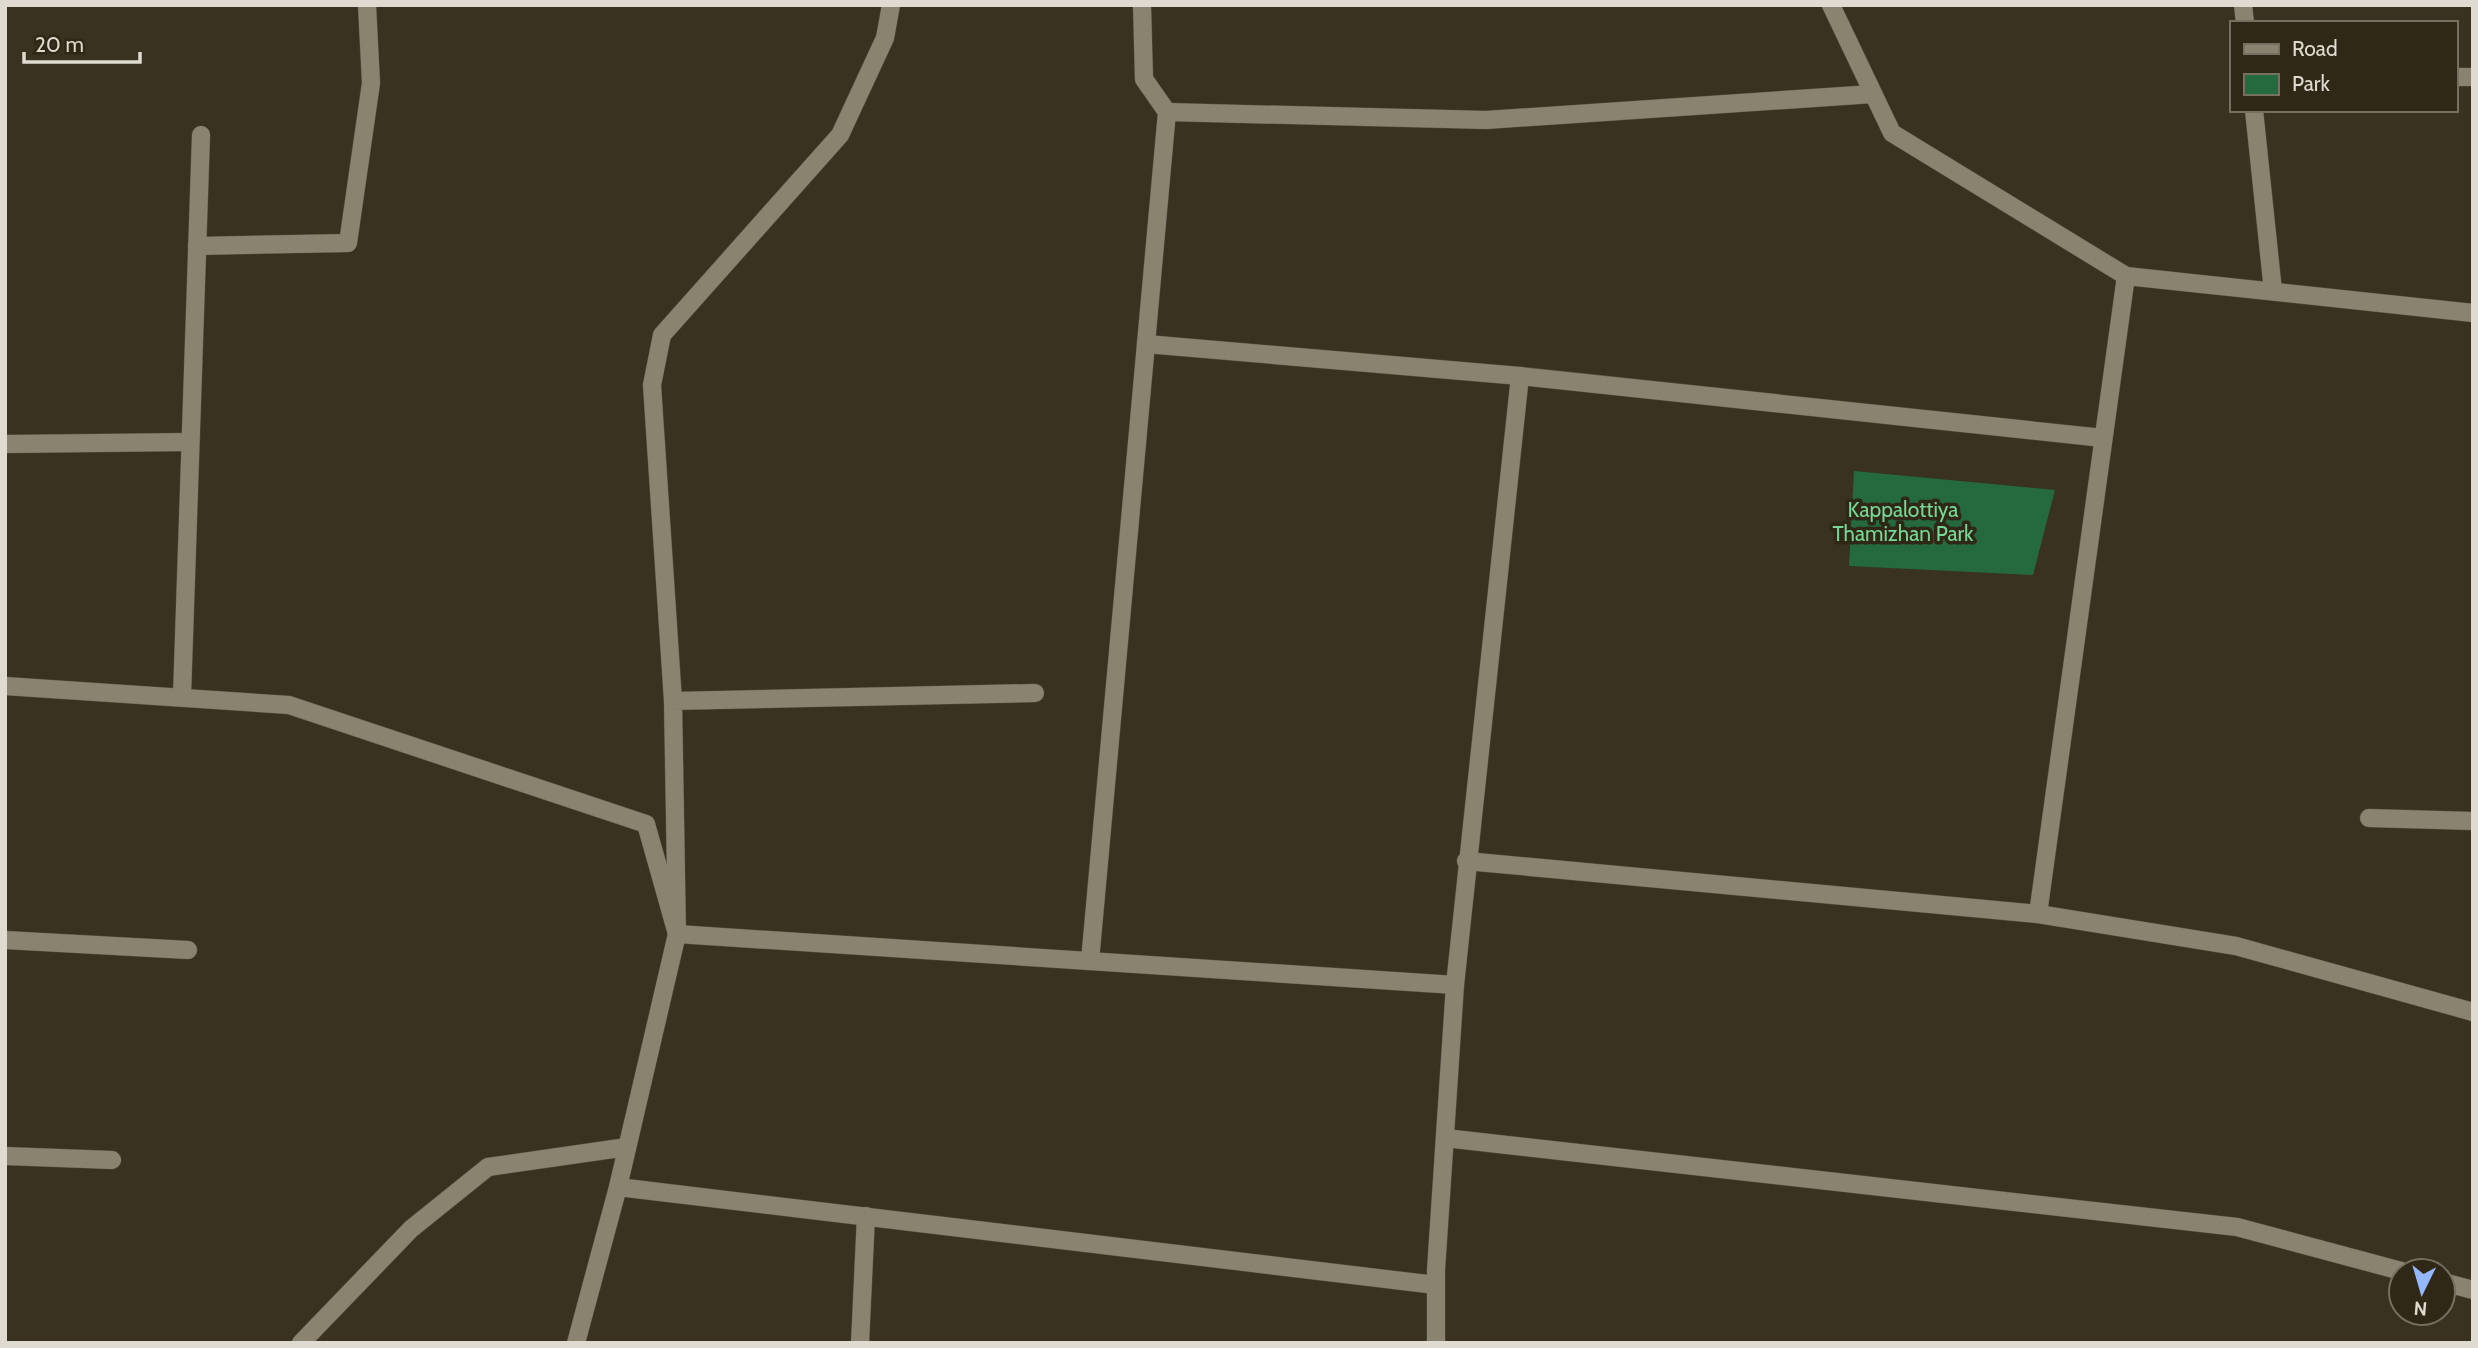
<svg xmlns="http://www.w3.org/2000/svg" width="2478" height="1348" viewBox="0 0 2478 1348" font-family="Cabin,sans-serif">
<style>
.green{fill:#256a3f}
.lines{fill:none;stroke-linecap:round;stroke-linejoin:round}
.minor-casing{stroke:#555041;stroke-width:19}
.minor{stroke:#8a836f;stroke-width:18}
.labels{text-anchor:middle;stroke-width:7;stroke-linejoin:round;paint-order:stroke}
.park-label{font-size:21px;fill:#76d896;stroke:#2f2817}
</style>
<rect width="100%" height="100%" fill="#393221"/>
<path class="green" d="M 1854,471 L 2055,490 L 2033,575 L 1849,566 Z"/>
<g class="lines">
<g class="minor-casing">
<g id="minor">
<path d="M 1831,5 L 1892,133 L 2126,276 L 2038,914"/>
<path d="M 2243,5 L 2245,23"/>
<path d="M 2455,77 L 2473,77"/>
<path d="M 2254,110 L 2273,291"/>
<path d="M 1167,112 L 1486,120 L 1873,94"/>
<path d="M 197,246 L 348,243 L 371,83 L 367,5"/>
<path d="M 2126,276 L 2473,313"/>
<path d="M 1146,344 L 1520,376 L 2103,438"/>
<path d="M 5,444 L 190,442"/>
<path d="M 5,686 L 289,705 L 646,824 L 677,934 L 1455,985 L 1520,376"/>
<path d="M 182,696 L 201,135"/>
<path d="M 673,701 L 652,385 L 662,335 L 840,135 L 885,38 L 891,5"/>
<path d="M 2369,818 L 2473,821"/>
<path d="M 1466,861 L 2038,914 L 2236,946 L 2473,1012"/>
<path d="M 5,940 L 188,950"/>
<path d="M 1090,961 L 1167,112 L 1144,79 L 1142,5"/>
<path d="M 1445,1138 L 2237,1227 L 2401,1271"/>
<path d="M 5,1156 L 112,1160"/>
<path d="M 618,1187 L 1436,1285"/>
<path d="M 2443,1282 L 2473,1290"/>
<path d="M 301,1343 L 411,1229 L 488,1167 L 627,1147"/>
<path d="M 576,1343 L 618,1187 L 677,934 L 673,701 L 1035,693"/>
<path d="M 860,1343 L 866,1216"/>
<path d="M 1436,1343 L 1436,1270 L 1455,985"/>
</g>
</g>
<use href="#minor" class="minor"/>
</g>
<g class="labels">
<g class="park-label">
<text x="1903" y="517">Kappalottiya<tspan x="1903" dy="24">Thamizhan Park</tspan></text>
</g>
</g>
<rect width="2478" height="1348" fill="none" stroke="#dfdbd0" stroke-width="14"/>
<rect x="2230" y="21" width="228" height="91" fill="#2f2817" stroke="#757061" stroke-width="2"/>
<rect x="2244" y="44" width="35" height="10" fill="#8a836f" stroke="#757061" stroke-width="2"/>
<text x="2292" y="56" font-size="21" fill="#dfdbd0">Road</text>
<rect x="2244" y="74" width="35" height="21" fill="#256a3f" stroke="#757061" stroke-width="2"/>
<text x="2292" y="91" font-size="21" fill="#dfdbd0">Park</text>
<g transform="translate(2422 1292) rotate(185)"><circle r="33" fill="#2f2817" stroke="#757061" stroke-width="2"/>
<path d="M0-5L12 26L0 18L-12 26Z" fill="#95b7fd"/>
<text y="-10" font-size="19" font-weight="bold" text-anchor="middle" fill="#dfdbd0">N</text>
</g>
<path d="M24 52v10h116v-10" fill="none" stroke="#dfdbd0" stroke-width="3.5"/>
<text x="35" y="52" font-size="21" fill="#dfdbd0" stroke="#2f2817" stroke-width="5" paint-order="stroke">20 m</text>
</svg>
